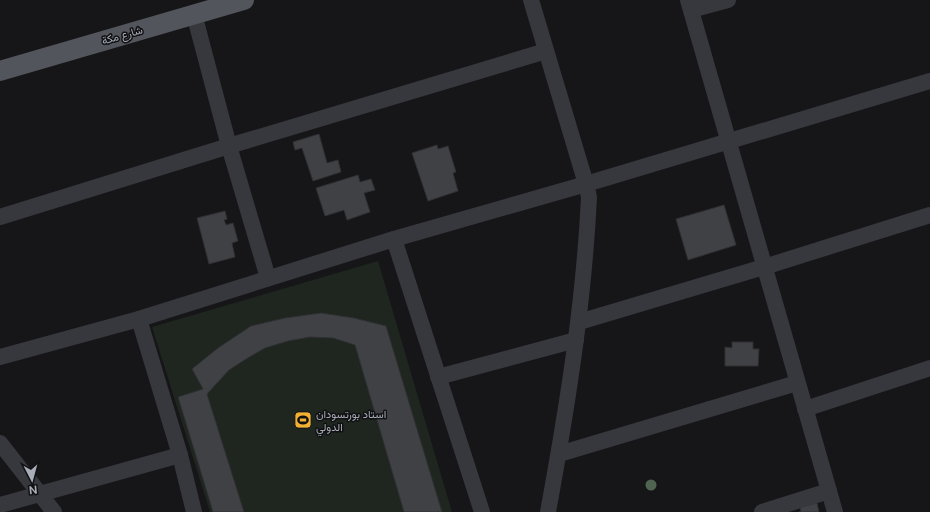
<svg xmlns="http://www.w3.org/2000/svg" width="930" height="512" viewBox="0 0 930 512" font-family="'Public Sans',Vazirmatn,sans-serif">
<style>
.green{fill:#1e261f}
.building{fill:#404145;stroke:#303034}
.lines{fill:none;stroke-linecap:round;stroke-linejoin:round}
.minor{stroke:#37383d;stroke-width:16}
.major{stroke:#53555c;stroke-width:20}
.tree{fill:#506452}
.labels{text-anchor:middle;stroke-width:3;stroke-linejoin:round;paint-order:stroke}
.street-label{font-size:11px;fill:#a8adb8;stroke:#111113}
.poi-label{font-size:11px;fill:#a8adb8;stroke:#111113;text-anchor:start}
</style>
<rect width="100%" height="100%" fill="#161618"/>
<path class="green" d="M 378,261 L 452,512 L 210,512 L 152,327 Z"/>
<g class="building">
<path d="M 319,134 L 327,163 L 338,160 L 341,172 L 313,181 L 302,148 L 295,150 L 293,142 Z"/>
<path d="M 437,145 L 438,149 L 448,146 L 456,172 L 453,173 L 458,191 L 428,201 L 412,153 Z"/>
<path d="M 358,175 L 360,182 L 371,179 L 375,190 L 364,193 L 370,212 L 347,220 L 344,210 L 325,216 L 316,188 Z"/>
<path d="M 724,205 L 736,245 L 688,260 L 676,219 Z"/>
<path d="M 225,211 L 227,219 L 224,220 L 226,225 L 233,223 L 238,241 L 232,243 L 235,257 L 209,264 L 197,218 Z"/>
<path d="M 321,313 L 354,318 L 386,326 L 442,512 L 404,512 L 355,345 L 333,338 L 310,337 L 288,341 L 265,348 L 246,359 L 229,370 L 207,394 L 244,512 L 213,512 L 178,397 L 203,389 L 192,369 L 218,348 L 251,326 L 285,318 Z"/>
<path d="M 732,342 L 753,342 L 753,349 L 759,349 L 758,366 L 725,366 L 725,347 L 732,348 Z"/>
<path d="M 817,503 L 819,512 L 799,512 L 801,511 L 800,507 Z"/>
</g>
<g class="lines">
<g class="minor">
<path d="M 531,0 L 586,184 L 589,197 C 584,303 567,408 548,512"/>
<path d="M 688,0 L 835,512"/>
<path d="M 691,10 L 728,0"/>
<path d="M 194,14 L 229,146 L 268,278"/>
<path d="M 0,217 L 229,146 L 546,51"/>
<path d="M 394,239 L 482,512"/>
<path d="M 139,319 L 180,455 L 194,512"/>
<path d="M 579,322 L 764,267 L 930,215"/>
<path d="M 0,357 L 139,319 L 394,239 L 586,184 L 930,81"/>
<path d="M 438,377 L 576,340"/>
<path d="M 805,409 L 930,368"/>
<path d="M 0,443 L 54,512"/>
<path d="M 559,454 L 797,383"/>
<path d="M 0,505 L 180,455"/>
<path d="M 762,512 L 829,491"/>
</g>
<path class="major" d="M 0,71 L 244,0"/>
</g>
<circle class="tree" cx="651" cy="485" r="5.5"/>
<defs>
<g id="stadium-square" transform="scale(0.9)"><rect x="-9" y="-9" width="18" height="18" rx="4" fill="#f2b134" stroke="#111113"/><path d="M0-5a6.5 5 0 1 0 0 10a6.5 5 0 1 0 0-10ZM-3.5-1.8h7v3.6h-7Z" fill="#111"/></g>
</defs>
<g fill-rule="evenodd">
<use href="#stadium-square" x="303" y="420"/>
</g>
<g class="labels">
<g class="street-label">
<text transform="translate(122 35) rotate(-16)" y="4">شارع مكة</text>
</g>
<g class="poi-label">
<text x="316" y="418">استاد بورتسودان<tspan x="316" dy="13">الدولي</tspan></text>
</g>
</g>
<g transform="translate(32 480) rotate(174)" stroke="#111113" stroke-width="3" paint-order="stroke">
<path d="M0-3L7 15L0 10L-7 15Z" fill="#a8adb8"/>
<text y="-6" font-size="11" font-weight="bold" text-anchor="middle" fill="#a8adb8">N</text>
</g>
</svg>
